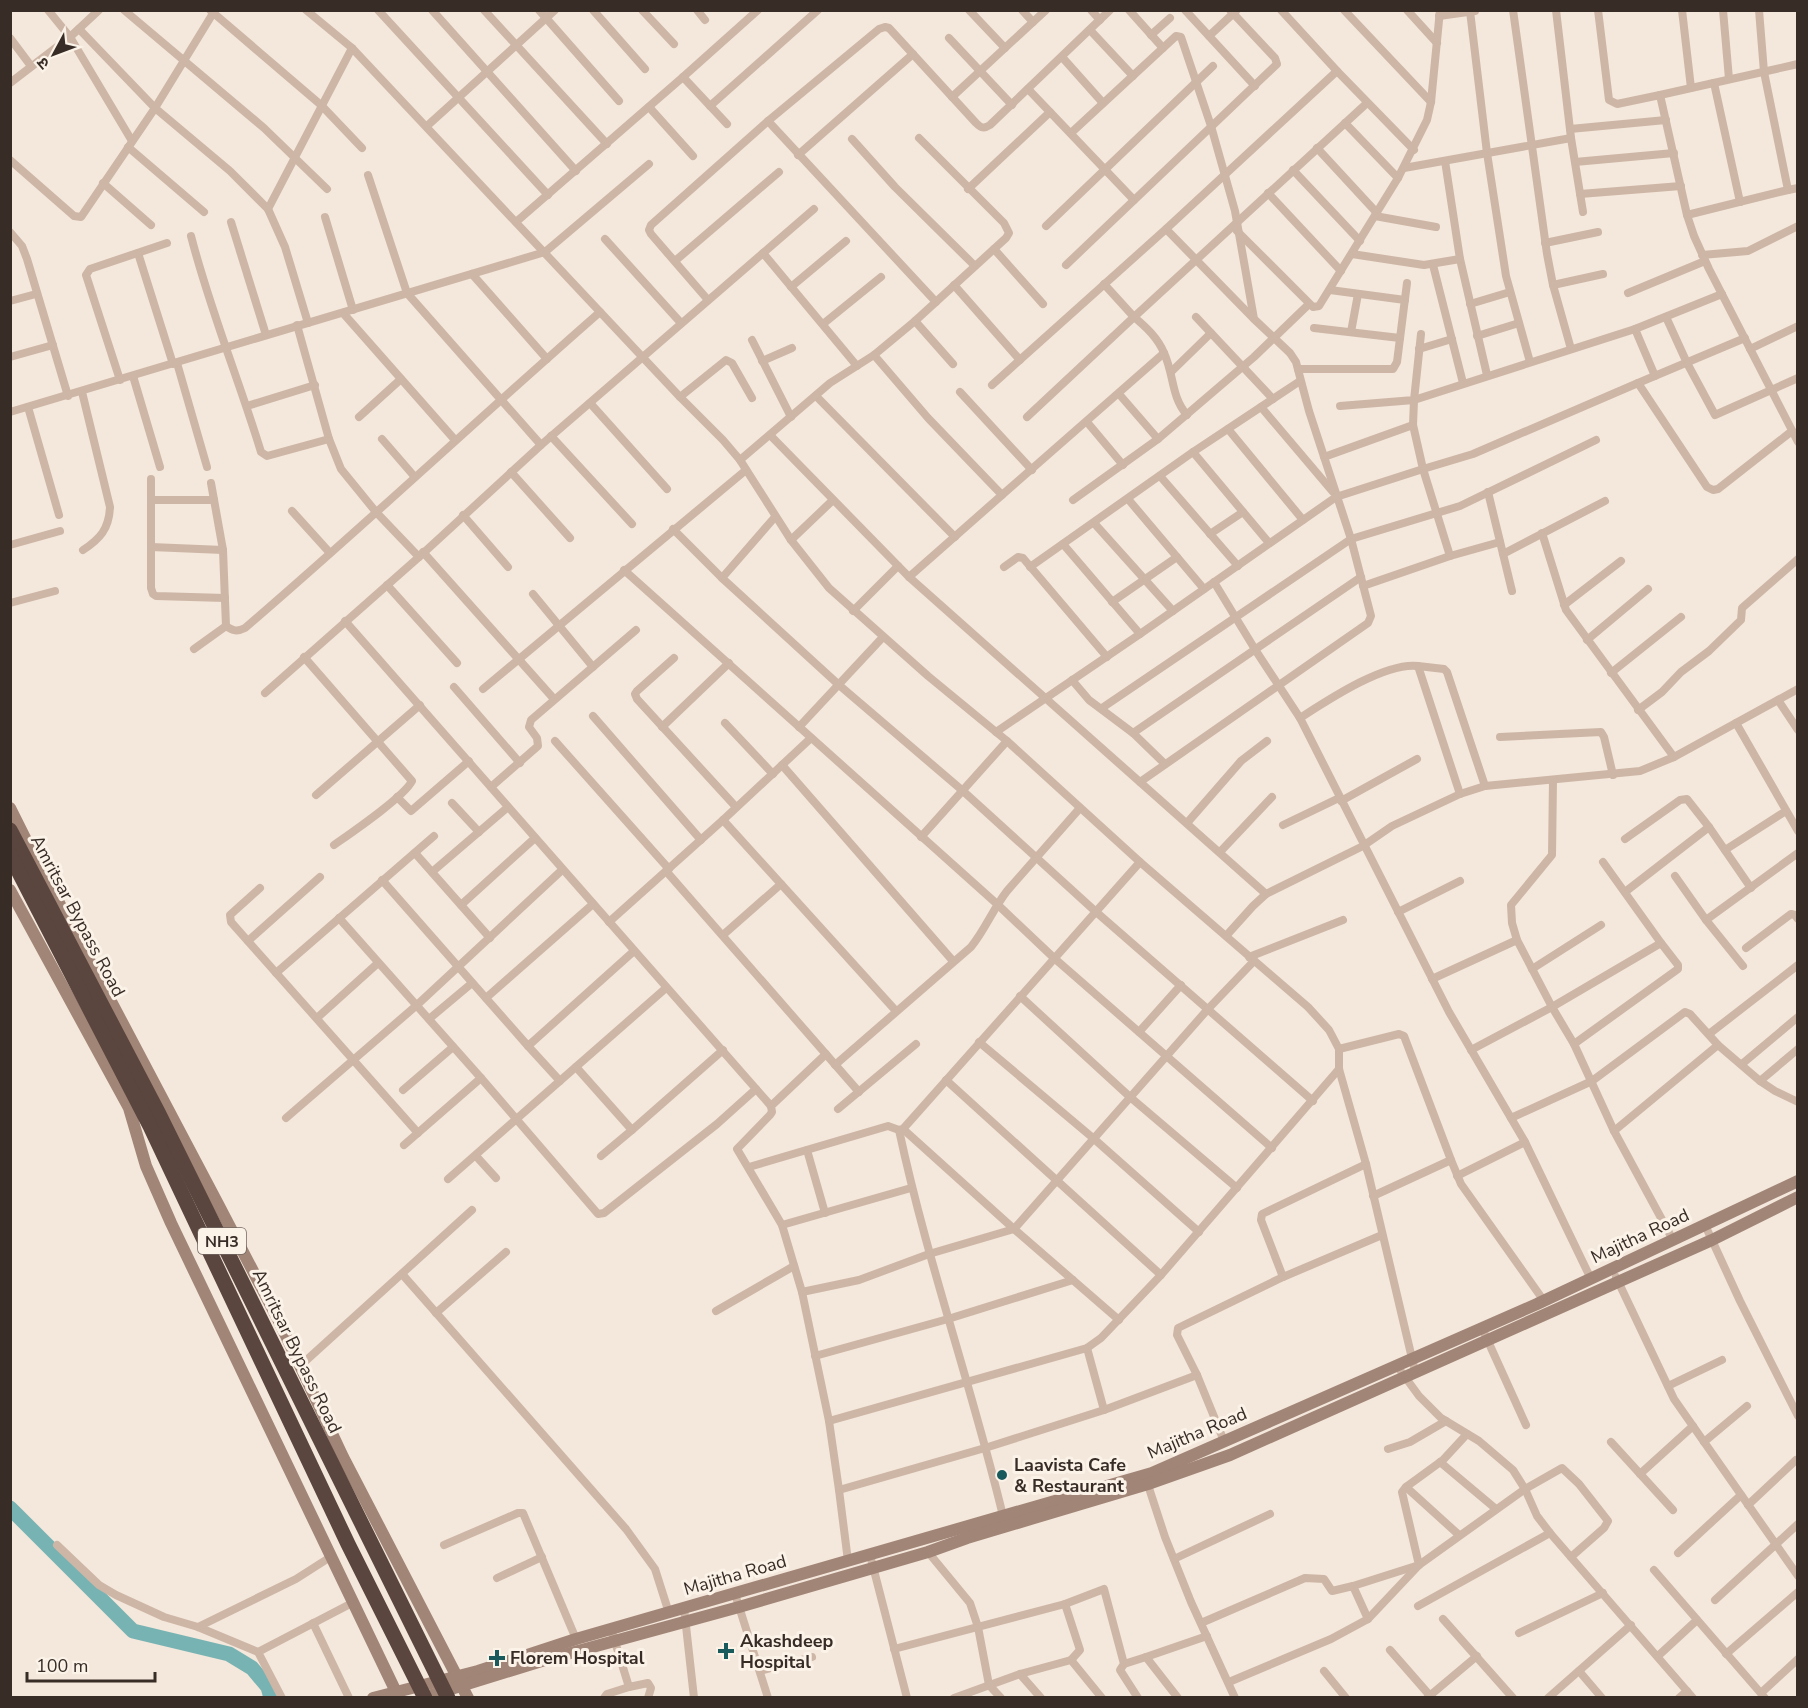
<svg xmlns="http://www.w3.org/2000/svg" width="1808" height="1708" viewBox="0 0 1808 1708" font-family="'Nunito Sans','Noto Sans Devanagari',sans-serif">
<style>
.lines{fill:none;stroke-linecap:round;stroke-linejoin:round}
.river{stroke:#78b3b3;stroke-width:15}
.street{stroke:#cdb6a6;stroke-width:8}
.secondary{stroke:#a18577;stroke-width:12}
.highway{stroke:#5a463e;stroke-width:15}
.poi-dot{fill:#195b5d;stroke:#fbf2e8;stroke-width:2}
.labels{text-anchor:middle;stroke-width:6;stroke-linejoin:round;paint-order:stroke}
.shield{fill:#fbf2e8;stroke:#726761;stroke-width:1.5}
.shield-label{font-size:16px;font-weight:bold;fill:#382c27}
.street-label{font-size:18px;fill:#382c27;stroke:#fbf2e8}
.poi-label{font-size:18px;font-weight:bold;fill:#382c27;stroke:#fbf2e8;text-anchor:start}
</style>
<rect width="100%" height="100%" fill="#f4e7db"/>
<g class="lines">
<path class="river" d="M 10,1508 L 133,1631 L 229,1654 L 252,1668 L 268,1687 L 271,1698"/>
<g class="street">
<path d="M 48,10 L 70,37 L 132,141"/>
<path d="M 124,10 L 264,128 L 327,189"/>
<path d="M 210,10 L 321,105 L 362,148"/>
<path d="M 306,10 L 352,48 L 680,397 L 723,440 L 740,460 L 791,540 L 829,588 L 928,676 L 1007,741 L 1140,862 L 1308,1007 L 1329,1030 L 1339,1049 L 1339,1069 L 1366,1164 L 1415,1371"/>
<path d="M 378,10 L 548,195"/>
<path d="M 432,10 L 576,171"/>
<path d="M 484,10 L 607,144"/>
<path d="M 539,10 L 619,101"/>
<path d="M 593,10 L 645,69"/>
<path d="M 642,10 L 674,44"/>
<path d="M 697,10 L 705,20"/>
<path d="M 969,10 L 1005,48"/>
<path d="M 1022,10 L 1033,22"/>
<path d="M 1091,10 L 1100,20"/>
<path d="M 1129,10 L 1163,48"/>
<path d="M 1185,10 L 1255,86"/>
<path d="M 1281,10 L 1337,71 L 1414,150"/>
<path d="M 1344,10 L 1431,102"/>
<path d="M 1407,10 L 1437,43"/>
<path d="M 1513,10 L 1547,254 L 1553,285 L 1571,349"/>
<path d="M 1556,10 L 1571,138 L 1583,212"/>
<path d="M 1598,10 L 1609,100 L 1617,104 L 1660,95 L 1687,215 L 1694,236 L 1709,269 L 1798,442"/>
<path d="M 1682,10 L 1691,88"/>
<path d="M 1723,10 L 1729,79"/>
<path d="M 1470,11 L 1487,153 L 1506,276 L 1530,362"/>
<path d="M 1439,16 L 1475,11"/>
<path d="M 79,29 L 155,108 L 230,171 L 268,209 L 285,247 L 308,323"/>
<path d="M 1090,30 L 1133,76"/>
<path d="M 1151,35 L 1170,18"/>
<path d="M 1209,36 L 1236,11"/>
<path d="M 10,38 L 31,66"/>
<path d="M 949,38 L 1012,105"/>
<path d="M 1062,57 L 1103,103"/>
<path d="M 683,77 L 758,10"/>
<path d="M 10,83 L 70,37 L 99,10"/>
<path d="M 1714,83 L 1740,202"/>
<path d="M 1028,89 L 1134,200"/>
<path d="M 1660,95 L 1798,64"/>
<path d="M 952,97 L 1046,10"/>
<path d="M 710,106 L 818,10"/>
<path d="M 649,107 L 693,156"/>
<path d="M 768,121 L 936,302"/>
<path d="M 1345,123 L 1398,178"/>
<path d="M 427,126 L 555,10"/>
<path d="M 1570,129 L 1666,120"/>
<path d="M 1071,133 L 1176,36 L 1181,37 L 1211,126 L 1235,211 L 1254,319 L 1290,353 L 1296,362 L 1309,411 L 1351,539 L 1371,616 L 1368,623 L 1140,782"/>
<path d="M 852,139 L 895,187 L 975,266"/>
<path d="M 128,147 L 204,212"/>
<path d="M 1317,148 L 1377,213"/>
<path d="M 798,155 L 913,54"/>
<path d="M 10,160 L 74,216 L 81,217 L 155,108 L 215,10"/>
<path d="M 1445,161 L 1460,259 L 1487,375"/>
<path d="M 1575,162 L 1674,153"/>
<path d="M 1404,168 L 1571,138"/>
<path d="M 1293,170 L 1360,241"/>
<path d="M 368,175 L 407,293 L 541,445"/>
<path d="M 103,183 L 151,225"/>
<path d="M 968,189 L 1050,112"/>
<path d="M 1788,190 L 1798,188"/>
<path d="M 1268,193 L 1341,271"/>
<path d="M 1580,194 L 1681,186"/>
<path d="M 268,209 L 352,48"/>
<path d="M 1687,215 L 1788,190 L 1764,72 L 1759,10"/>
<path d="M 1375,216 L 1436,227"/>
<path d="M 325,217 L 353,310"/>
<path d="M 231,222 L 266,335"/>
<path d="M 516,222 L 683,77 L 727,124"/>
<path d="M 1046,226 L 1213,66"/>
<path d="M 1166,229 L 1253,318"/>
<path d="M 1237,231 L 1313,307 L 1319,306 L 1398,178 L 1427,120 L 1431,102 L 1440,10"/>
<path d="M 10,232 L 22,246 L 27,259 L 68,396"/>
<path d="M 191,236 C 210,310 239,380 261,452 L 267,456 L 329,439"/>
<path d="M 605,239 L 681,323"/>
<path d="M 1545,243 L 1598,232"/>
<path d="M 994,249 L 1043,304"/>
<path d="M 138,253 L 173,364"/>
<path d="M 763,253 L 857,366"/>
<path d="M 1352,254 L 1424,265 L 1460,259"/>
<path d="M 1702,255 L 1748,251 L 1798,226"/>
<path d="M 675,261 L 779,172"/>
<path d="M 1066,265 L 1277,64 L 1275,58 L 1230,10"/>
<path d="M 1433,265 L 1463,383"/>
<path d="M 472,274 L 547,359"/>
<path d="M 1104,284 L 1134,317 L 1367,103"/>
<path d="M 954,285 L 1020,360"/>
<path d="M 1553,285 L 1603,274"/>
<path d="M 791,287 L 846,241"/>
<path d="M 1330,290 L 1405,300"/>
<path d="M 1628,293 L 1705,261"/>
<path d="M 708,300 L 651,234 L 649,230 L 651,225 L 768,121 L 879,29 L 885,27 L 889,28 L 976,123 C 981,128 984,129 990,125 L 1110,10"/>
<path d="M 10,301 L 36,294"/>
<path d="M 1470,304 L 1510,292"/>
<path d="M 343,313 L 455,440"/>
<path d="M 1196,317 L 1273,399"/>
<path d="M 1666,317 L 1687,363 L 1715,415 L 1798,378"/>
<path d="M 915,321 L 953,364"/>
<path d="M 823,324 L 881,277"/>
<path d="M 297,325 L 329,439 L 341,469 L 376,512 L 419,557"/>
<path d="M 1314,328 L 1400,338"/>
<path d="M 1635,329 L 1655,376"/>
<path d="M 1351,332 L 1358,294"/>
<path d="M 1477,336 L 1519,323"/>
<path d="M 752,340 L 791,417"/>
<path d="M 1419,349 L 1452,339"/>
<path d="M 1750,349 L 1798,326"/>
<path d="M 874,355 L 928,418 L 1002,495 L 909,577"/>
<path d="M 10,357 L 53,345"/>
<path d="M 762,361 L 792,348"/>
<path d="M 177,363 L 207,467"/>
<path d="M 1298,369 L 1393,369 L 1397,362 L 1407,283"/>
<path d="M 1171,372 L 1211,333"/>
<path d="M 133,376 L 160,467"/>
<path d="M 120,380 L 86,275 L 90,269 L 167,243"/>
<path d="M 1638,383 L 1745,338"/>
<path d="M 992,385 L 1166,229 L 1337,71"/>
<path d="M 82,392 L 110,507 C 109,529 100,539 83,550"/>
<path d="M 960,392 L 1032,470"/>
<path d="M 1119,394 L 1158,439"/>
<path d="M 816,396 L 955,537"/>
<path d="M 680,397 L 726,360 L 732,363 L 752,398"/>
<path d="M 590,403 L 667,489"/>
<path d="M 247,406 L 315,385"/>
<path d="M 1340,406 L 1414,400 L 1421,334"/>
<path d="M 28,407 L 59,515"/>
<path d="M 1261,407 L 1333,492"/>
<path d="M 10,412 L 545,252 L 649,164"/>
<path d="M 359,417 L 401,379"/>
<path d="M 1027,417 L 1134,317 C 1146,327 1158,338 1164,353 C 1174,374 1171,397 1187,415"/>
<path d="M 1087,422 L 1123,465"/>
<path d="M 1228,429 L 1303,520"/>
<path d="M 770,435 L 909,577 L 1266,894"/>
<path d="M 551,436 L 632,524"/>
<path d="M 382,439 L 414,476"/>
<path d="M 1193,452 L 1269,543"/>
<path d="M 1324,457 L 1413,425"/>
<path d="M 740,460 L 830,383 L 874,355 L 915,321 L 1006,238 L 1009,233 L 1004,223 L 919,138"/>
<path d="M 511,472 L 570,538"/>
<path d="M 1160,476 L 1238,566"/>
<path d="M 151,479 L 151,588 L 153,594 L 156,596 L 225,598"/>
<path d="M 211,483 L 223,550 L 226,626 C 233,631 237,632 245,628 C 365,525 481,416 600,312"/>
<path d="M 1488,492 L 1512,591"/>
<path d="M 1002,495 L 1164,353"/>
<path d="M 1128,499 L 1204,589"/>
<path d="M 151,500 L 214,500"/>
<path d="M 1073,500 L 1158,439 L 1254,357 L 1309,304"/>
<path d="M 292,511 L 330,553"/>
<path d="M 463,515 L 508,567"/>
<path d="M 775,517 L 722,578 L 839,685 L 963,791 L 1095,911 L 1313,1101"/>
<path d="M 1094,523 L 1173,611"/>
<path d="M 673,529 L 722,578"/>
<path d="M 1542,533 L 1566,610 L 1674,757"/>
<path d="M 1210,534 L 1243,512"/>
<path d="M 791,540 L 833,500"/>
<path d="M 1063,544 L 1140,634"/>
<path d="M 10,545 L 60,531"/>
<path d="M 151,547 L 223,550"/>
<path d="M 423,552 L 554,699"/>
<path d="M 1503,554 L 1605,501"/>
<path d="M 1450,556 L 1423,469 L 1473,454 L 1638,383 L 1707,487 L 1713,490 L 1718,489 L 1792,431"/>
<path d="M 1004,567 L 1018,557 L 1023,558 L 1107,657"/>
<path d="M 1030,567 L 1193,452 L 1300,381"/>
<path d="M 624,570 L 997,904 L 1054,958 L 1272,1148"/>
<path d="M 1214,582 L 1256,651 L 1300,718 L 1449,1012 L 1525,1142 L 1591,1279"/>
<path d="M 387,585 L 457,663"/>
<path d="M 1363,586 L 1450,556 L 1500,542"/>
<path d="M 533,594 L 593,667"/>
<path d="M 1112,602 L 1177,557"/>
<path d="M 10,603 L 55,591"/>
<path d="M 1564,605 L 1621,561"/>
<path d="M 853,611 L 898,566"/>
<path d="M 345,621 L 771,1106"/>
<path d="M 1587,640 L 1648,589"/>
<path d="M 194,649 L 226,626"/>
<path d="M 304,657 L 412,781 C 404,797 351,833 334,845"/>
<path d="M 674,658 L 637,691 L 635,694 L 637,699 L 736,807"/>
<path d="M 1611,673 L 1681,617"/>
<path d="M 1072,680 L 1089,700 L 1133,733 L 1165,764"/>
<path d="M 454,687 L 520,763"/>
<path d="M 483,689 L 746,470"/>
<path d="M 265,693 L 419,557 L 541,445 L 814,209"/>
<path d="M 1778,700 L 1798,730"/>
<path d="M 1102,708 L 1351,539 L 1460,506 L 1596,440"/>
<path d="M 1638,710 L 1662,692 L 1681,672 L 1709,651 L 1741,620 L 1742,608 L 1798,559"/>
<path d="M 593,716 L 701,840"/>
<path d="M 1300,718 C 1328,700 1385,662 1418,666"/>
<path d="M 725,723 L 773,774"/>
<path d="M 1736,723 L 1798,831"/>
<path d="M 662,727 L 729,663"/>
<path d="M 799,727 L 883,637"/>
<path d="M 996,732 L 1140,634 L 1336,497 L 1423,469 L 1413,425 L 1414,400 L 1635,329 L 1722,294"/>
<path d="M 1133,733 L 1361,577"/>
<path d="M 1500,737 L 1601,732 L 1604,737 L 1613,775"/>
<path d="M 555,741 L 669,869"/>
<path d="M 782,765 L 953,961"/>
<path d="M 491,787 L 538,746 L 537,738 L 529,727 L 531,720 L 636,630"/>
<path d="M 1460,794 L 1418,666 L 1444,669 L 1447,672 L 1485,786"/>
<path d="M 316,795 L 420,705"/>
<path d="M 397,797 L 411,811 L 469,761"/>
<path d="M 1341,801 L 1417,759"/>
<path d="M 452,803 L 479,832"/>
<path d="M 723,820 L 896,1011"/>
<path d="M 1187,823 L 1241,761 L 1267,741"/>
<path d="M 1283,825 L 1339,798"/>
<path d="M 921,837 L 1007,741"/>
<path d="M 1625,839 L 1680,800 L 1687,799 L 1709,827 L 1751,888"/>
<path d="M 1725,850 L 1786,811"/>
<path d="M 1220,852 L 1272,797"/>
<path d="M 415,853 L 490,938"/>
<path d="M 666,871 L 859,1092"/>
<path d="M 432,872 L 508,807"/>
<path d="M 1675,876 L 1706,920"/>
<path d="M 382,880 L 528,1046 L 634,951"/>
<path d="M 260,888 L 230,915 L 231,922 L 418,1133"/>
<path d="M 1625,892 L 1709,827"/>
<path d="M 461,905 L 535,838"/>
<path d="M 1398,912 L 1460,881"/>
<path d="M 339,918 L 481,1078 L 598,1214 L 604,1213 L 717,1124 L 756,1089"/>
<path d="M 609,922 L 723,820 L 811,738"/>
<path d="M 723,935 L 781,884"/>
<path d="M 1226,936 L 1253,906 L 1266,894 L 1363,846 L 1392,826 L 1460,794 L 1485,786 L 1640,771 L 1674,757 L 1798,689"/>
<path d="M 1517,940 L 1512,923 L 1511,905 L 1552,855 L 1553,780"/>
<path d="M 248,941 L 320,877"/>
<path d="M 1746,948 L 1791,914 L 1795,915 L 1798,919"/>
<path d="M 1249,957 L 1343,920"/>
<path d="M 1743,966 L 1706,920 L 1798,853"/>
<path d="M 1532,969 L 1601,925"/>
<path d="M 276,973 L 434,836"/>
<path d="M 1432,979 L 1517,940 L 1552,1007 L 1574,1044 L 1614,1131 L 1673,1240"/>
<path d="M 1020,996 L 1130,1097 L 1237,1188"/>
<path d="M 486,998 L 593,904"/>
<path d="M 317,1018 L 378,963"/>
<path d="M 429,1019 L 472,983"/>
<path d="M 1139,1032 L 1181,985"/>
<path d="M 1709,1034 L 1798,965"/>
<path d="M 979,1042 L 1093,1138 L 1199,1232"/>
<path d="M 1574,1044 L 1678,969 L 1678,965 L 1661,943"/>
<path d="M 528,1046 L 560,1081"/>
<path d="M 1339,1049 L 1399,1034 L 1404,1036 L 1451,1160 L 1373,1196"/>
<path d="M 1798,1049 L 1760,1081 L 1775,1091 L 1798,1102"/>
<path d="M 1471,1050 L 1552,1007 L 1661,943 L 1603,862"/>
<path d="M 826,1054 L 771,1106 L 772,1112 L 770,1115 L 737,1149 L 782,1225 L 802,1292 L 829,1421 L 839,1490 L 848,1561"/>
<path d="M 1742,1064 L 1798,1017"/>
<path d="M 835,1065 L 971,947 C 985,930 993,909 1007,891 L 1080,808"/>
<path d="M 576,1067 L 632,1130 L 723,1050"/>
<path d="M 946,1080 L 1161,1275"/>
<path d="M 403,1090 L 453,1047"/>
<path d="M 838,1109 L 916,1044"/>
<path d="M 286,1118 L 417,1005 L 562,870"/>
<path d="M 1511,1118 L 1592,1081 L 1685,1012 L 1690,1014 L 1718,1045 L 1760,1081"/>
<path d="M 903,1129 L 1014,1229 L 1119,1320"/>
<path d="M 1614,1131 L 1718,1045"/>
<path d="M 404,1145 L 481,1078"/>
<path d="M 807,1150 L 825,1213"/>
<path d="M 476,1156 L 496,1178"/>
<path d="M 601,1156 L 632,1130"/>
<path d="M 1451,1160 L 1461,1184 L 1544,1301"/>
<path d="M 749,1167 L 888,1126 L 899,1130"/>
<path d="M 1457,1176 L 1525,1142"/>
<path d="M 448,1179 L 666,988"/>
<path d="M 782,1225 L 911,1188"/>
<path d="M 1705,1225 L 1740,1301 L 1798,1416"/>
<path d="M 402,1274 L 626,1529 L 655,1569 L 669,1613"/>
<path d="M 1283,1277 L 1261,1220 L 1262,1214 L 1366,1164"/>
<path d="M 1616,1277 L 1674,1399 L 1798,1576"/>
<path d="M 802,1292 L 859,1280 L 929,1254 L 1014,1229 L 1208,1009 L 1254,961"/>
<path d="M 716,1311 L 794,1266"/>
<path d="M 436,1313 L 506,1252"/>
<path d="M 1482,1328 L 1526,1425"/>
<path d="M 1087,1348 L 1104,1410"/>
<path d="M 815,1356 L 948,1319 L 1073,1280"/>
<path d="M 300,1366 L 472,1210"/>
<path d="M 1397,1366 L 1419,1396 L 1441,1418 L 1479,1441 L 1513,1470 L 1525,1489 L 1537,1516 L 1550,1533 L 1693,1698"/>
<path d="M 1668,1386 L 1722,1360"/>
<path d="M 829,1421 L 1087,1348 L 1101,1338 L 1161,1275 L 1339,1069"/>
<path d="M 1224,1441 L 1197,1375 L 1177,1335 L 1178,1328 L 1283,1277 L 1382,1235"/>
<path d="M 1611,1442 L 1673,1510"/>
<path d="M 1704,1442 L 1747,1406"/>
<path d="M 1388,1449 L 1410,1442 L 1446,1421"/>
<path d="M 1440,1462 L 1496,1509"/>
<path d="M 1640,1474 L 1693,1426"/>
<path d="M 1147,1482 L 1165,1537 L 1191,1602 L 1235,1698"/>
<path d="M 1406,1487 L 1459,1535"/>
<path d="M 839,1490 L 985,1448 L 1104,1410 L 1197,1375"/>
<path d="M 1748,1505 L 1796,1460"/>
<path d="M 1003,1516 C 972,1387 927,1261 899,1130 L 903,1129 L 1140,862"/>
<path d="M 57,1545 L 99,1585 L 116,1595 L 164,1617 L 198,1627 L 258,1652 L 282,1698"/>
<path d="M 444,1545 L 518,1513 L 523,1513 L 576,1639"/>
<path d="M 928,1552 L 970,1603 L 978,1627 L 989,1685 L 1001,1698"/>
<path d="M 1678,1553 L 1741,1495"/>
<path d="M 870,1555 L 907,1698"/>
<path d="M 1174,1559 L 1270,1514"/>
<path d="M 1654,1570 L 1765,1698"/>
<path d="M 497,1578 L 542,1557"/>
<path d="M 1353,1586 L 1419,1565 L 1402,1492 L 1406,1487 L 1443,1460 L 1467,1434"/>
<path d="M 735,1594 L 768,1698"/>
<path d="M 1715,1600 L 1798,1524"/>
<path d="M 1418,1606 L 1550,1533"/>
<path d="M 684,1608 L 694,1698"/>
<path d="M 1443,1619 L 1513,1698"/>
<path d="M 313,1623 L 349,1698"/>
<path d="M 1201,1623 L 1305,1578 L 1324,1579 L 1332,1591 L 1353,1586 L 1368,1619"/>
<path d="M 198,1627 L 296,1579 L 332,1556"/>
<path d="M 611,1629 L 629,1687 L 648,1683 L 651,1688 L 648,1698"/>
<path d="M 1519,1633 L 1603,1593"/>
<path d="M 894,1649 L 1065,1604"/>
<path d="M 1390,1650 L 1432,1698"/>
<path d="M 258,1652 L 354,1602"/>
<path d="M 1726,1654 L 1798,1592"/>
<path d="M 1658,1656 L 1697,1620"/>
<path d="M 1146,1657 L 1207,1636"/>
<path d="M 1071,1660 L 1080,1650 L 1065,1604 L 1104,1589 L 1124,1664 L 1120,1670 L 1138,1698"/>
<path d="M 1124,1664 L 1146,1657 L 1178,1698"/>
<path d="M 760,1671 L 812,1657"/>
<path d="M 1324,1671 L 1346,1698"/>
<path d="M 1579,1671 L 1602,1698"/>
<path d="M 1020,1674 L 1041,1698"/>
<path d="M 1229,1682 L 1331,1639 L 1368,1619 L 1419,1565 L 1525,1489 L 1562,1468 L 1579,1484 L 1608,1521 L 1604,1528 L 1571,1557"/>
<path d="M 1761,1693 L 1798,1659"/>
<path d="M 604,1698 L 607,1694 L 629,1687"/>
<path d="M 954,1698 L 1020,1674 L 1071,1660 L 1102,1698"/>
<path d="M 1427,1698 L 1477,1656"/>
<path d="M 1548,1698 L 1631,1625"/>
<path d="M 1679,1698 L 1687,1691"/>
</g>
<g class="secondary">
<path d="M 10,808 L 30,848 L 218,1204 L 280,1323 L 343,1457 L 468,1698"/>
<path d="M 10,890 L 129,1108 L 146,1166 L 171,1223 L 398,1696"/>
<path d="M 373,1698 L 478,1671 L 576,1639 L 1152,1473 L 1537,1304 L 1798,1181"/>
<path d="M 422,1698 L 545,1660 L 739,1607 L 928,1552 L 967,1538 L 1148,1484 L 1230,1455 L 1712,1240 L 1798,1197"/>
</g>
<g class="highway">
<path d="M 10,830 L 159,1114 L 448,1698"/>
<path d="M 10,855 L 150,1126 L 348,1544 L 425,1698"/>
</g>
</g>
<g class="poi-dot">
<circle cx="1002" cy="1475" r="6"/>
<path d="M723 1642h6v6h6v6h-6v6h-6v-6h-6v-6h6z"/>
<path d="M494 1649h6v6h6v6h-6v6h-6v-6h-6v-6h6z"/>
</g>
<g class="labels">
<rect class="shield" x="198" y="1228" width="48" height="26" rx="4.5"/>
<g class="shield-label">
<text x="222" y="1247">NH3</text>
</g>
<g class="street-label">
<text transform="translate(78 916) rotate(62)" y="6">Amritsar Bypass Road</text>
<text transform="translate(1640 1236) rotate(-25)" y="6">Majitha Road</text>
<text transform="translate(297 1351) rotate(64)" y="6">Amritsar Bypass Road</text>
<text transform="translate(1197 1433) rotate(-23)" y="6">Majitha Road</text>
<text transform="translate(735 1575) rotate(-16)" y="6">Majitha Road</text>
</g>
<g class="poi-label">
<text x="1014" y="1471">Laavista Cafe<tspan x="1014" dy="21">&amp; Restaurant</tspan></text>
<text x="740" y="1647">Akashdeep<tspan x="740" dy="21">Hospital</tspan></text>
<text x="510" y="1664">Florem Hospital</text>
</g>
</g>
<rect width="1808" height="1708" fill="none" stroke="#382c27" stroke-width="24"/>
<g transform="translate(54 54) rotate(229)" stroke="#fbf2e8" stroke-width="4.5" paint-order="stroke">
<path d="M0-4.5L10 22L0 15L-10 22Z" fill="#382c27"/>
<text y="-9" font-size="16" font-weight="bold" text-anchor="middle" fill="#382c27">उ</text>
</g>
<path d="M27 1672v9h128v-9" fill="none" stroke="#382c27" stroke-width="3"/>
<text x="36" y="1672" font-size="18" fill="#382c27" stroke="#fbf2e8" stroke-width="4.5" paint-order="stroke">100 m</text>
</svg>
